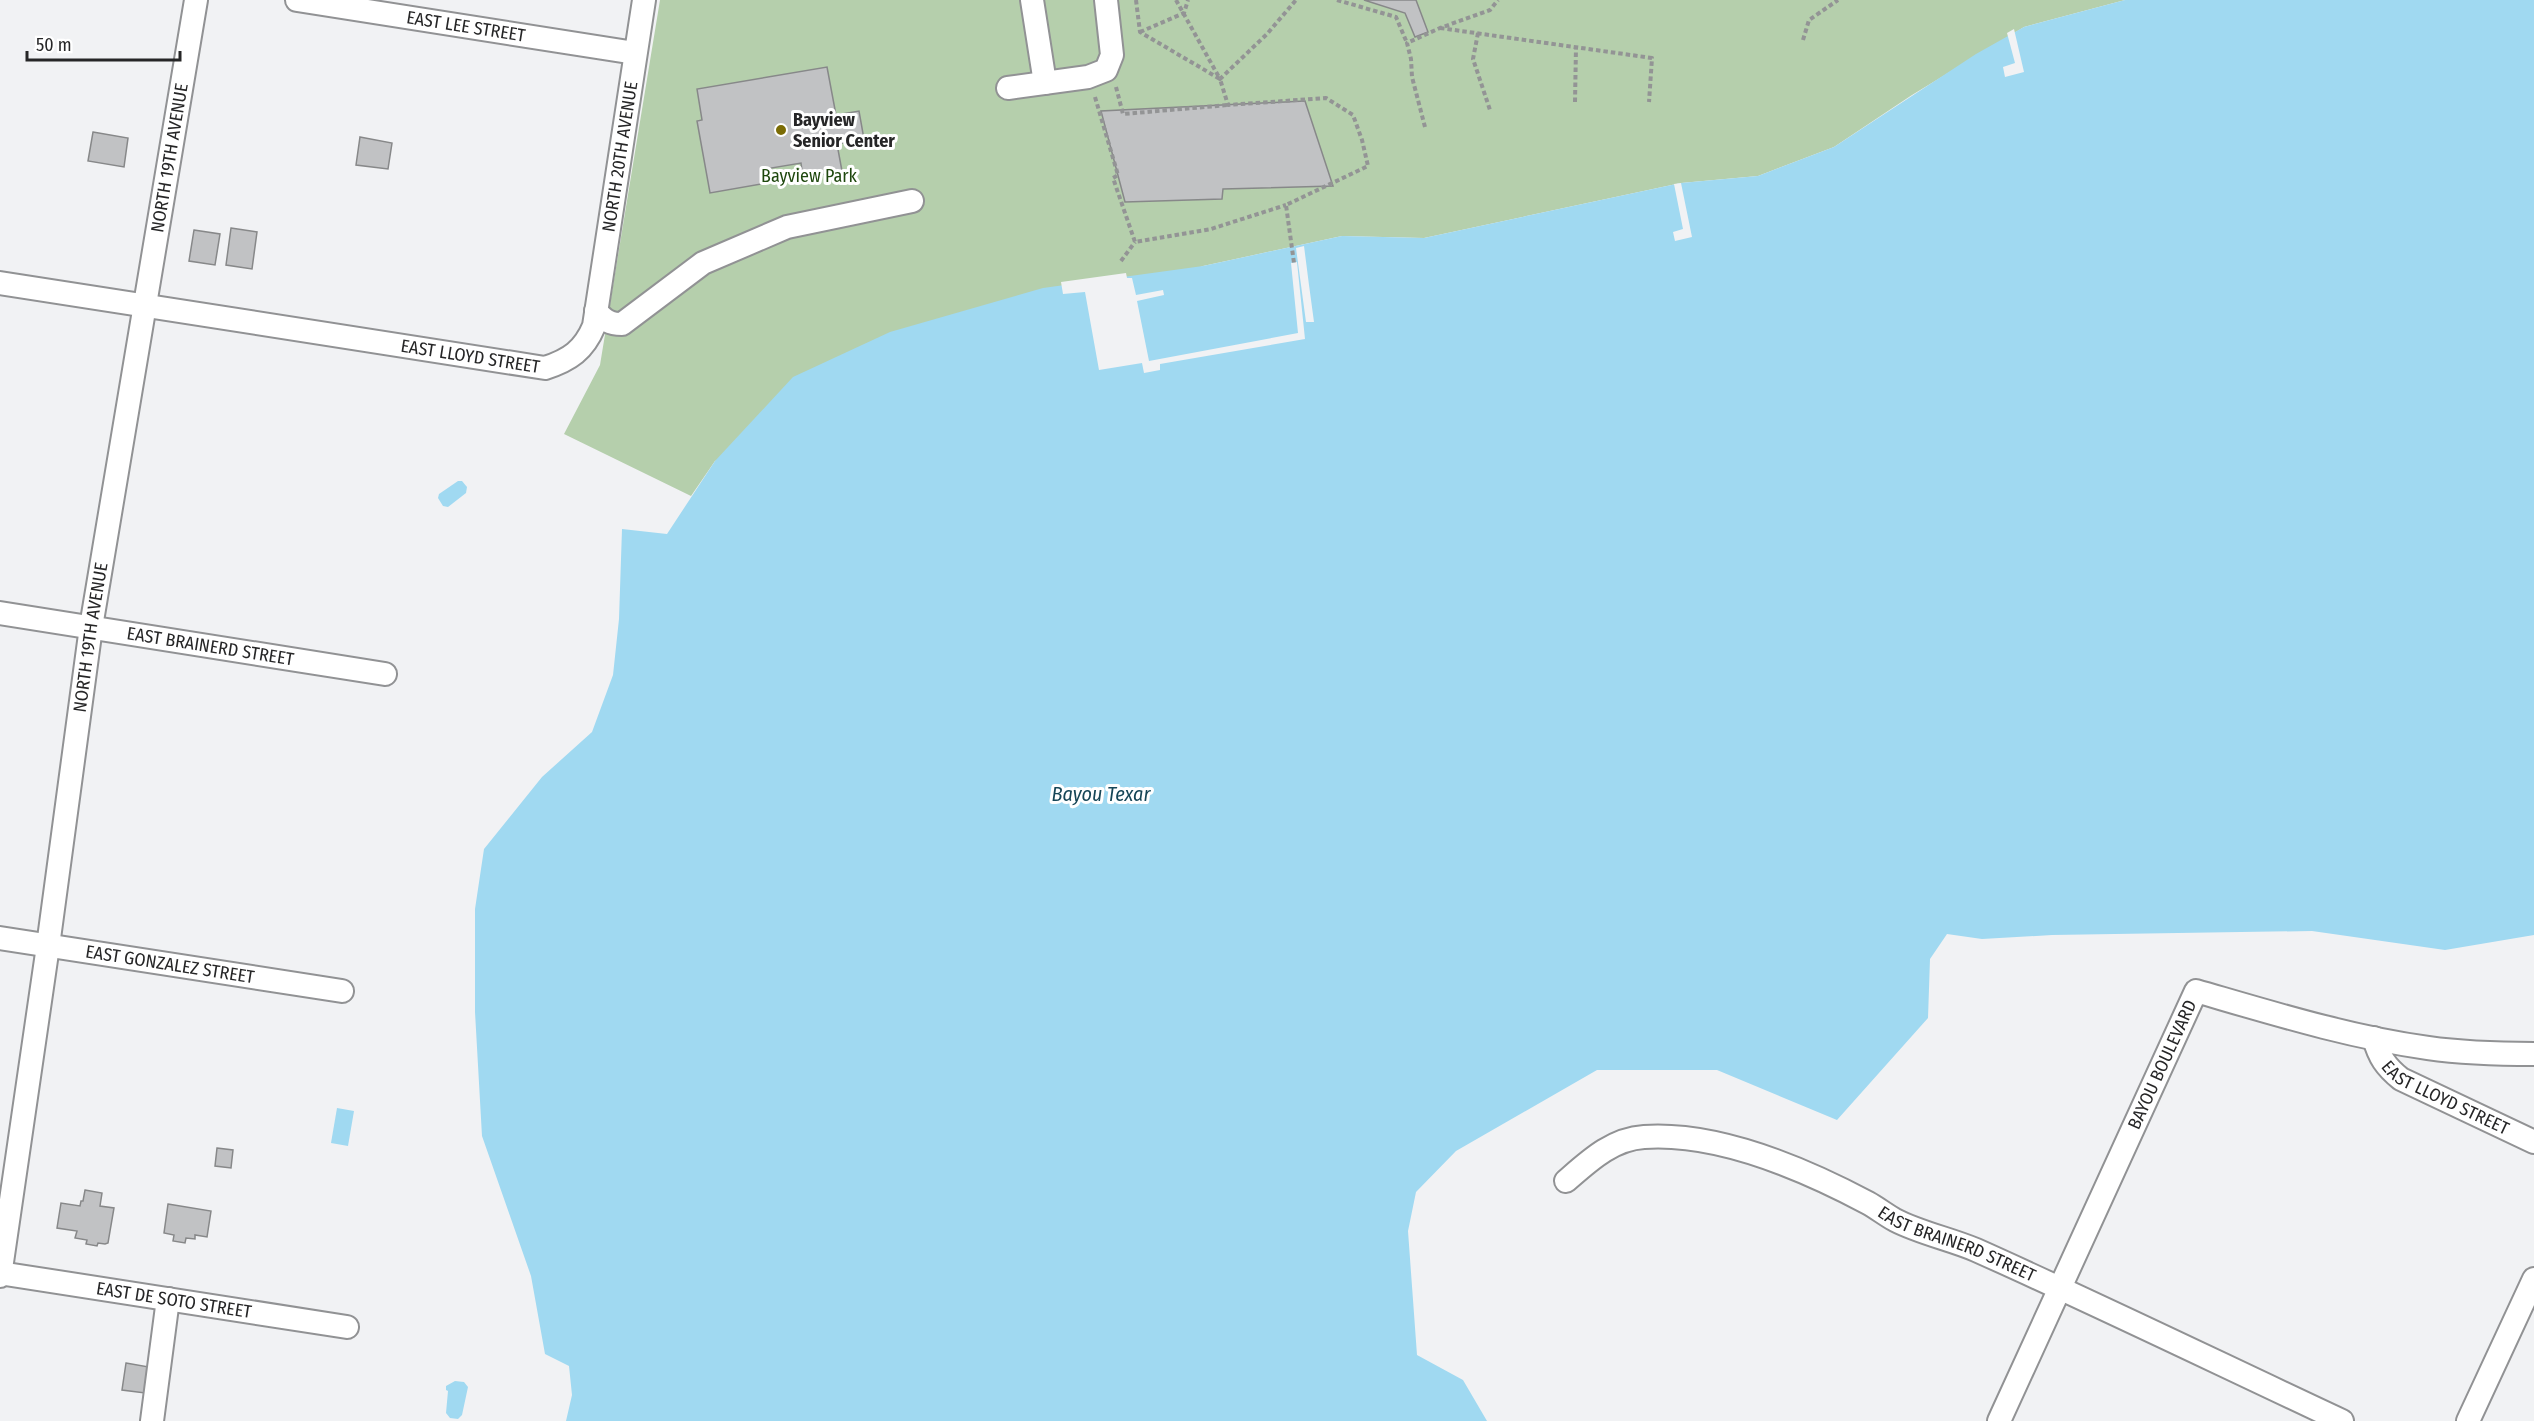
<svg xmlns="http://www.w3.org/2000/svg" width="2534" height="1421" viewBox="0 0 2534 1421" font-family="'Fira Sans Condensed',sans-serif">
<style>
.green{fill:#b5cfac}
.water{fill:#a0d9f1}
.pier{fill:#f1f2f4}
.building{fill:#c1c2c4;stroke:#878889;stroke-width:1.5}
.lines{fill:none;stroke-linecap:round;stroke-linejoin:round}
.minor-casing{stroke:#919294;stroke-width:26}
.path{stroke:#939495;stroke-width:4;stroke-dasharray:4.5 3;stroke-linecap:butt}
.minor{stroke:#fff;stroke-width:22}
.poi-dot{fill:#7b6c05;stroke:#fff;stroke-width:2}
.labels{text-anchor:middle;stroke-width:6;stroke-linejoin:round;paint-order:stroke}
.street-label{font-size:18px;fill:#262627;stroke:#fff}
.poi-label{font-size:18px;font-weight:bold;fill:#262627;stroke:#fff;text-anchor:start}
.park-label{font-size:18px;fill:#1f480e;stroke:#fff}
.water-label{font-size:20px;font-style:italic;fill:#164657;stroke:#fff}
</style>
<rect width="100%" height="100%" fill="#f1f2f4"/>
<path class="green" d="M 660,0 L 2125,0 L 2024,27 L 1912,95 L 1834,147 L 1758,176 L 1681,183 L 1424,238 L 1342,236 L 1203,266 L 715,461 L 691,496 L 564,434 L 600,365 Z"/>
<g class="water">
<path d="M 2125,0 L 2534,0 L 2534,935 L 2445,950 L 2312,931 L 2052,935 L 1982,939 L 1947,934 L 1930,959 L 1928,1018 L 1837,1120 L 1717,1070 L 1597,1070 L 1456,1151 L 1416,1192 L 1408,1231 L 1417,1355 L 1463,1380 L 1487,1421 L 566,1421 L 572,1395 L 569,1366 L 545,1354 L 531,1276 L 482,1136 L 475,1012 L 475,909 L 484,849 L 542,777 L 592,732 L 613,675 L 619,619 L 622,529 L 667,534 L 715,461 L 793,377 L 890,332 L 1043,288 L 1203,266 L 1342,236 L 1424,238 L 1681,183 L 1758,176 L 1834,147 L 1976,54 L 2024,27 Z"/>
<path d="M 458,481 L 462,481 L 467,487 L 466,493 L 448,507 L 443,506 L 438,498 L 439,494 Z"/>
<path d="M 337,1108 L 354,1111 L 348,1146 L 331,1143 Z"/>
<path d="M 455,1381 L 464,1382 L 468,1387 L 462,1415 L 458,1419 L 450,1418 L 446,1413 L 448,1391 L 446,1390 L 446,1386 Z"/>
</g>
<g class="pier">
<path d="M 2014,29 L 2024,72 L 2005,77 L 2003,67 L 2015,63 L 2007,33 Z"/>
<path d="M 1681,183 L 1692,237 L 1675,241 L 1673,232 L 1683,229 L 1674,184 Z"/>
<path d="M 1304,246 L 1309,285 L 1314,322 L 1306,322 L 1296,248 Z"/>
<path d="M 1297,262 L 1305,339 L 1160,364 L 1160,370 L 1144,373 L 1142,363 L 1099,370 L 1085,292 L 1063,294 L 1061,282 L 1126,273 L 1127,278 L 1132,278 L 1136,295 L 1163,290 L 1164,295 L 1137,301 L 1149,361 L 1298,333 L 1291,263 Z"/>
</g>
<g class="building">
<path d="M 1364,0 L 1416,0 L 1428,32 L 1415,37 L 1405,13 Z"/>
<path d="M 827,67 L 836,115 L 859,111 L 864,139 L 837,144 L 842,171 L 803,178 L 801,163 L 765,169 L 767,183 L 710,193 L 697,121 L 702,120 L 697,89 Z"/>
<path d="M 1305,101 L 1333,186 L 1223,189 L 1222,199 L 1125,202 L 1101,111 Z"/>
<path d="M 93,132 L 128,138 L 124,167 L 88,161 Z"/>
<path d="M 360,137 L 392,143 L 388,169 L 356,165 Z"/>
<path d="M 231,228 L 257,232 L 252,269 L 226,265 Z"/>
<path d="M 194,230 L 220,234 L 215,265 L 189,261 Z"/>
<path d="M 217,1148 L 233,1150 L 231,1168 L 215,1166 Z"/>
<path d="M 85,1190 L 102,1193 L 100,1206 L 114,1208 L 108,1243 L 105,1244 L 98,1243 L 97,1246 L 86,1244 L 87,1240 L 75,1238 L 77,1231 L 57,1228 L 61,1203 L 80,1206 L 81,1201 L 83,1201 Z"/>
<path d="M 168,1204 L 211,1211 L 207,1237 L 195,1235 L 195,1239 L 186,1238 L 185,1243 L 173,1241 L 174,1235 L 164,1233 Z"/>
<path d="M 126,1363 L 149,1367 L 145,1393 L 122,1390 Z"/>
</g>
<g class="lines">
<g class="minor-casing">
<g id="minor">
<path id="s1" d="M 297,0 L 635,53"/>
<path d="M 1032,0 L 1045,83"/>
<path d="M 1008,88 L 1088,77 L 1106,70 L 1112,55 L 1106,0"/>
<path id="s2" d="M 0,283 L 545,368 C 570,360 584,350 594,326 L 644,0"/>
<path d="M 596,311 C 605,321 610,324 622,324 L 703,263 L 787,227 L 912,201"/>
<path id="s3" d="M 0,613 L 385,674"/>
<path id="s4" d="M 0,938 L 342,991"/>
<path id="s5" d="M 2374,1038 C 2379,1057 2386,1067 2401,1079 L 2534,1142"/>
<path id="s6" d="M 1566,1181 C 1589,1161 1612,1139 1644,1137 C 1717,1132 1804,1169 1868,1203 C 1877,1208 1886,1215 1895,1220 C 1920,1233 1950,1239 1976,1250 C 2099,1305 2220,1364 2342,1421"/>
<path id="s7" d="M 0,1273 L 347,1327"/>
<path id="s8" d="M 0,1276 L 48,946 L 91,627 L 196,0"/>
<path d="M 152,1421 L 168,1299"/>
<path id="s9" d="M 1999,1421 L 2196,991 C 2272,1013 2349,1037 2428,1048 C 2463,1053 2499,1054 2534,1054"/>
<path d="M 2468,1421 L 2534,1279"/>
</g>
</g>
<g class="path">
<path d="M 1136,0 L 1140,32 L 1220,79 L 1228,105 L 1326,98 L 1353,115 L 1362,140 L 1368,166 L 1286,205 L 1294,263"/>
<path d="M 1176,0 L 1220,79 L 1267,34 L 1296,0"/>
<path d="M 1337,0 L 1396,17 L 1407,43"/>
<path d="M 1440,28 L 1652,58 L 1649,102"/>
<path d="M 1140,32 L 1184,13 L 1188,0"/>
<path d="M 1478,33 L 1473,59 L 1490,110"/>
<path d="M 1803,40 L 1809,20 L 1838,0"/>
<path d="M 1116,87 L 1123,114 L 1228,105"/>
<path d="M 1095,97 L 1118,175 L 1113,178 L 1135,242 L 1211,229 L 1286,205"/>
<path d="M 1575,102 L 1576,47"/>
<path d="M 1425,127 L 1412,77 L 1411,59 L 1407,43 L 1440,28 L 1490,10 L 1498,0"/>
<path d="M 1121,261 L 1135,242"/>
</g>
<use href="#minor" class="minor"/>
</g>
<circle class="poi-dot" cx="781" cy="130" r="6"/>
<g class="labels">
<g class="street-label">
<text dy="6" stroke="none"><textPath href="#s1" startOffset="171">EAST LEE STREET</textPath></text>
<text dy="6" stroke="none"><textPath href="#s2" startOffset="790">NORTH 20TH AVENUE</textPath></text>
<text dy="6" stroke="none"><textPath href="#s8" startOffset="1131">NORTH 19TH AVENUE</textPath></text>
<text dy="6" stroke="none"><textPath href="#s2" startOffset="476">EAST LLOYD STREET</textPath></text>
<text dy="6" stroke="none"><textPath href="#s8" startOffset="645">NORTH 19TH AVENUE</textPath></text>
<text dy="6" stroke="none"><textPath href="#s3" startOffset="213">EAST BRAINERD STREET</textPath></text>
<text dy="6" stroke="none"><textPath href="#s4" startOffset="172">EAST GONZALEZ STREET</textPath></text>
<text dy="6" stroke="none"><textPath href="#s9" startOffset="392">BAYOU BOULEVARD</textPath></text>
<text dy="6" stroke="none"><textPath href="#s5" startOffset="98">EAST LLOYD STREET</textPath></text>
<text dy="6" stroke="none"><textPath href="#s6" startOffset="426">EAST BRAINERD STREET</textPath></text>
<text dy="6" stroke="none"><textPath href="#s7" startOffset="176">EAST DE SOTO STREET</textPath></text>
</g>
<g class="poi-label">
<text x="793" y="126">Bayview<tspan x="793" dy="21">Senior Center</tspan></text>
</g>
<g class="park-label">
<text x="809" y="182">Bayview Park</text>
</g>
<g class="water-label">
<text x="1101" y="801">Bayou Texar</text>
</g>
</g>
<path d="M27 51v9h153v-9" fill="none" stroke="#262627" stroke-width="3"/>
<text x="36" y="51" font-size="18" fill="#262627" stroke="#ffffff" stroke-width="4.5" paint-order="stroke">50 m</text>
</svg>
